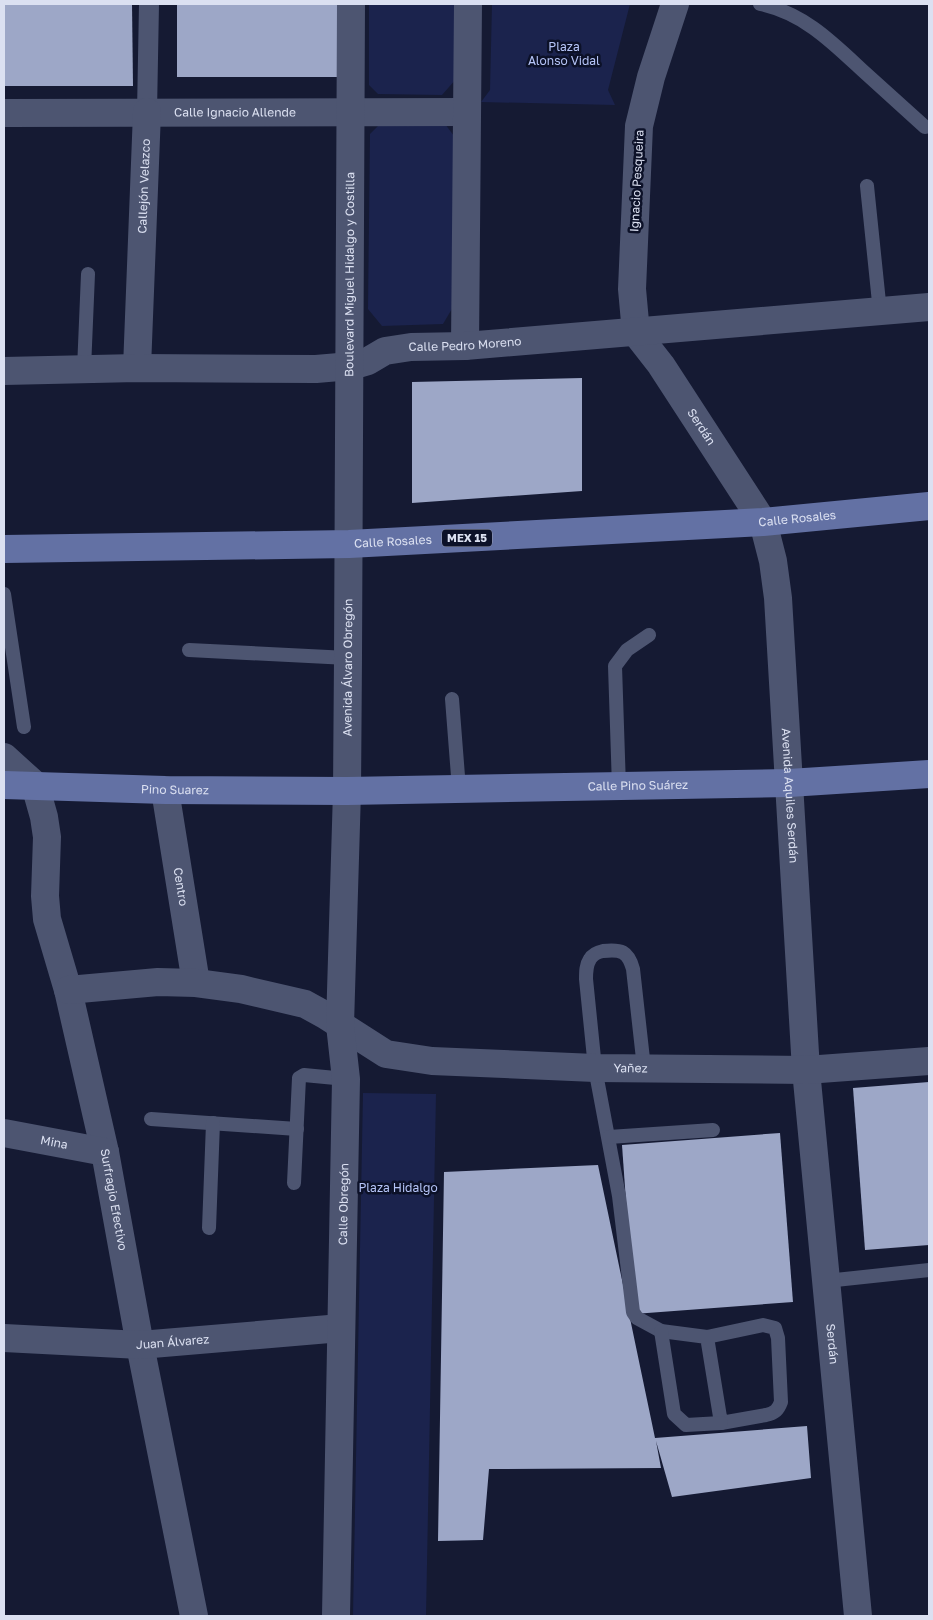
<svg xmlns="http://www.w3.org/2000/svg" width="933" height="1620" viewBox="0 0 933 1620" font-family="'Golos Text',sans-serif">
<style>
.green{fill:#1b234d}
.building{fill:#9da7c7}
.lines{fill:none;stroke-linecap:round;stroke-linejoin:round}
.service{stroke:#4d5571;stroke-width:14}
.pedestrian{stroke:#4d5571;stroke-width:20}
.minor{stroke:#4d5571;stroke-width:28}
.primary{stroke:#6371a4;stroke-width:28}
.labels{text-anchor:middle;stroke-width:5;stroke-linejoin:round;paint-order:stroke}
.shield{fill:#0c1128;stroke:#9da2b5;stroke-width:1}
.shield-label{font-size:11px;font-weight:bold;fill:#dbe0f1}
.park-label{font-size:12px;fill:#b5c4f7;stroke:#0c1128}
.street-label{font-size:12px;fill:#dbe0f1;stroke:#0c1128}
</style>
<rect width="100%" height="100%" fill="#151a33"/>
<g class="green">
<path d="M 369,4 L 456,4 L 456,79 L 442,95 L 378,94 L 369,85 Z"/>
<path d="M 492,4 L 630,4 L 608,90 L 615,105 L 481,102 L 490,90 Z"/>
<path d="M 445,124 L 454,136 L 453,307 L 443,324 L 382,326 L 368,309 L 370,134 L 379,125 Z"/>
<path d="M 363,1093 L 436,1094 L 426,1616 L 353,1616 Z"/>
</g>
<g class="building">
<path d="M 4,4 L 132,4 L 133,86 L 4,86 Z"/>
<rect x="177" y="4" width="160" height="73"/>
<path d="M 582,378 L 582,491 L 412,503 L 412,382 Z"/>
<path d="M 929,1082 L 929,1245 L 865,1250 L 853,1088 Z"/>
<path d="M 780,1133 L 793,1302 L 634,1314 L 622,1145 Z"/>
<path d="M 598,1165 L 655,1438 L 807,1426 L 811,1478 L 672,1497 L 656,1441 L 661,1468 L 489,1469 L 483,1540 L 438,1541 L 444,1172 Z"/>
</g>
<g class="lines">
<g class="service">
<path d="M 760,4 C 803,13 831,41 862,70 C 883,89 904,108 925,127"/>
<path d="M 867,186 L 880,312"/>
<path d="M 84,369 L 88,274"/>
<path d="M 4,594 L 24,727"/>
<path d="M 189,650 L 348,658"/>
<path d="M 452,699 L 459,789"/>
<path d="M 619,787 L 615,666 L 627,650 L 649,635"/>
<path d="M 644,1068 L 633,969 C 628,951 621,949 603,951 C 598,952 593,954 590,959 C 586,965 586,972 586,979 L 595,1068 L 619,1196 L 633,1312 L 637,1318 L 661,1331 L 707,1337 L 763,1325 L 775,1328 L 778,1338 L 781,1402 C 778,1410 775,1413 766,1415 L 721,1423 L 707,1337"/>
<path d="M 151,1119 L 297,1129"/>
<path d="M 609,1137 L 713,1130"/>
<path d="M 294,1183 L 299,1078 L 304,1075 L 346,1079"/>
<path d="M 209,1228 L 213,1123"/>
<path d="M 826,1281 L 929,1270"/>
<path d="M 661,1331 L 674,1414 L 686,1425 L 721,1423"/>
</g>
<path class="pedestrian" d="M 147,112 L 149,4"/>
<g class="minor">
<path id="s1" d="M 675,4 L 651,77 L 639,126 L 632,289 L 636,333 L 661,365 L 763,522 L 773,561 L 778,598 L 806,1070 L 858,1616"/>
<path id="s2" d="M 4,113 L 467,112"/>
<path d="M 465,346 L 468,4"/>
<path id="s3" d="M 137,368 L 147,112"/>
<path id="s4" d="M 4,371 L 137,368 L 316,369 L 351,366 L 368,361 L 385,351 L 411,347 L 465,346 L 929,307"/>
<path id="s5" d="M 4,757 L 35,785 L 44,817 L 47,837 L 45,896 L 47,919 L 68,990 L 105,1152 L 140,1345 L 194,1616"/>
<path id="s6" d="M 165,790 L 196,983"/>
<path id="s7" d="M 68,990 L 158,982 L 196,983 L 241,989 L 305,1004 L 325,1015 L 386,1054 L 432,1061 L 595,1068 L 806,1070 L 929,1061"/>
<path id="s8" d="M 4,1133 L 105,1152"/>
<path id="s9" d="M 4,1338 L 140,1345 L 341,1328"/>
<path id="s10" d="M 336,1616 L 346,1079 L 340,1025 L 347,791 L 348,658 L 351,4"/>
</g>
<g class="primary">
<path id="s11" d="M 4,549 L 349,544 L 763,522 L 929,506"/>
<path id="s12" d="M 4,785 L 165,790 L 347,791 L 789,783 L 929,774"/>
</g>
</g>
<g class="labels">
<rect class="shield" x="442" y="529.5" width="50" height="17" rx="4"/>
<g class="shield-label">
<text x="467" y="542">MEX 15</text>
</g>
<g class="park-label">
<text x="564" y="51">Plaza<tspan x="564" dy="14">Alonso Vidal</tspan></text>
<text x="398" y="1192">Plaza Hidalgo</text>
</g>
<g class="street-label">
<text dy="4" stroke="none"><textPath href="#s2" startOffset="231">Calle Ignacio Allende</textPath></text>
<text transform="translate(637 181) rotate(-87)" y="4">Ignacio Pesqueira</text>
<text dy="4" stroke="none"><textPath href="#s3" startOffset="182">Callejón Velazco</textPath></text>
<text dy="4" stroke="none"><textPath href="#s10" startOffset="1342">Boulevard Miguel Hidalgo y Costilla</textPath></text>
<text dy="4" stroke="none"><textPath href="#s4" startOffset="465">Calle Pedro Moreno</textPath></text>
<text dy="4" stroke="none"><textPath href="#s1" startOffset="449">Serdán</textPath></text>
<text dy="4" stroke="none"><textPath href="#s11" startOffset="794">Calle Rosales</textPath></text>
<text dy="4" stroke="none"><textPath href="#s11" startOffset="389">Calle Rosales</textPath></text>
<text dy="4" stroke="none"><textPath href="#s10" startOffset="949">Avenida Álvaro Obregón</textPath></text>
<text dy="4" stroke="none"><textPath href="#s12" startOffset="634">Calle Pino Suárez</textPath></text>
<text dy="4" stroke="none"><textPath href="#s12" startOffset="171">Pino Suarez</textPath></text>
<text dy="4" stroke="none"><textPath href="#s1" startOffset="838">Avenida Aquiles Serdán</textPath></text>
<text dy="4" stroke="none"><textPath href="#s6" startOffset="98">Centro</textPath></text>
<text dy="4" stroke="none"><textPath href="#s7" startOffset="580">Yañez</textPath></text>
<text dy="4" stroke="none"><textPath href="#s8" startOffset="51">Mina</textPath></text>
<text dy="4" stroke="none"><textPath href="#s5" startOffset="466">Surfragio Efectivo</textPath></text>
<text dy="4" stroke="none"><textPath href="#s10" startOffset="412">Calle Obregón</textPath></text>
<text dy="4" stroke="none"><textPath href="#s9" startOffset="169">Juan Álvarez</textPath></text>
<text dy="4" stroke="none"><textPath href="#s1" startOffset="1388">Serdán</textPath></text>
</g>
</g>
<rect width="933" height="1620" fill="none" stroke="#dbe0f1" stroke-width="10"/>
</svg>
